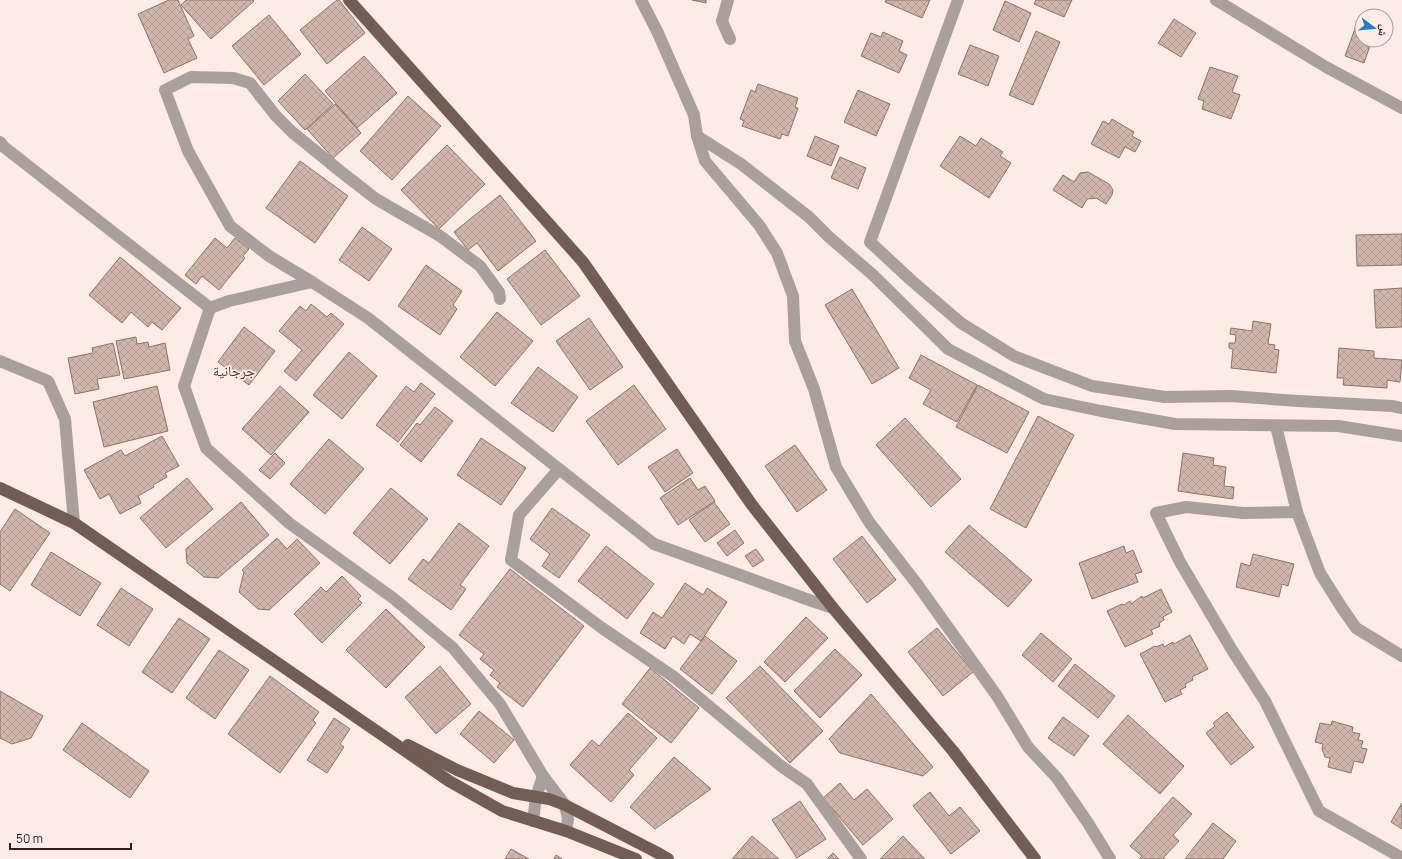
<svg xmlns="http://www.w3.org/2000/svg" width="1402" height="859" viewBox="0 0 1402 859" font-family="Manrope,'Noto Naskh Arabic',sans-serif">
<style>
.building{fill:url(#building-cross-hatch);stroke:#8b736a}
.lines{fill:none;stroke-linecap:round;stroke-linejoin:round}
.minor{stroke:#ab9f9b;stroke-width:12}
.major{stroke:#715d56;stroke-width:12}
.labels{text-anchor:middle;stroke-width:3.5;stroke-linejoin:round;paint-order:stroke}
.quarter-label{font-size:14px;fill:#49342c;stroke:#fdece6}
</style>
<defs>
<pattern id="building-cross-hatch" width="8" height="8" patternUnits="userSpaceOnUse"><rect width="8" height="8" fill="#d0b6ac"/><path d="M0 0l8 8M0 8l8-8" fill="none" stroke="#b39c94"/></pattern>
</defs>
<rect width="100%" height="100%" fill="#fdece6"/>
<g class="building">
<path d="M 169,0 L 178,0 L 194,36 L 188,39 L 197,58 L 164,73 L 138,14 Z"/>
<path d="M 186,0 L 253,0 L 254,1 L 211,39 L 181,5 Z"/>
<path d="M 337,0 L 339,0 L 365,33 L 327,64 L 300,30 Z"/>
<path d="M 692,0 L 706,0 L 706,3 Z"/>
<path d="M 886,0 L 930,0 L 922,18 L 885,2 Z"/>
<path d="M 1036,0 L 1072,0 L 1064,17 L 1034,4 Z"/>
<path d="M 1005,1 L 1031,13 L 1019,42 L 993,30 Z"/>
<path d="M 269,15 L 301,54 L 264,85 L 232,46 Z"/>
<path d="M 1174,19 L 1196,33 L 1181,57 L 1158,43 Z"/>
<path d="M 1356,26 L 1362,28 L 1362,40 L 1372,40 L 1364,63 L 1345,56 Z"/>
<path d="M 1036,31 L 1060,42 L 1033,105 L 1009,95 Z"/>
<path d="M 883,32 L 903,41 L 899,51 L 907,55 L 899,73 L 861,56 L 871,33 L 881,37 Z"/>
<path d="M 970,45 L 999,56 L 988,86 L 958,74 Z"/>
<path d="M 364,56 L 397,93 L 357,128 L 325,91 Z"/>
<path d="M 1210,67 L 1238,76 L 1232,92 L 1240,95 L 1231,119 L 1202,109 L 1204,101 L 1198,99 Z"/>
<path d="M 305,74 L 333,104 L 305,130 L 278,101 Z"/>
<path d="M 758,84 L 798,98 L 795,107 L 798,108 L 788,136 L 782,134 L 780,139 L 742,126 L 744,121 L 740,119 L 751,90 L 755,92 Z"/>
<path d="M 858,90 L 890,104 L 876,136 L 844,122 Z"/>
<path d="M 408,96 L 441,126 L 392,180 L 360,151 Z"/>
<path d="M 335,104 L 361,133 L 333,158 L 307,129 Z"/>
<path d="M 1112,119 L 1134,132 L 1132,136 L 1141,141 L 1135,152 L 1125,147 L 1119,158 L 1091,144 L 1103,121 L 1109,124 Z"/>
<path d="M 815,136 L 839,146 L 831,166 L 807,156 Z"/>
<path d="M 960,136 L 976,146 L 981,138 L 1003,152 L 1000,156 L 1011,163 L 989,198 L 940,166 Z"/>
<path d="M 447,145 L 485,184 L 439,229 L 401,190 Z"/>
<path d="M 840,157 L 866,168 L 858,189 L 831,178 Z"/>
<path d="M 300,161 L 348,196 L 315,243 L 266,208 Z"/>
<path d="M 1088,172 L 1109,184 L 1113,190 L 1112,195 L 1106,204 L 1096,198 L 1087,199 L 1082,208 L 1053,190 L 1063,175 L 1074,182 L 1080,173 Z"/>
<path d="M 500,195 L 536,241 L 498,271 L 477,243 L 468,250 L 454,232 Z"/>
<path d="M 362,227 L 392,249 L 369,281 L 339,260 Z"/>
<path d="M 1402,234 L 1402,265 L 1357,266 L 1356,235 Z"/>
<path d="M 215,238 L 227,248 L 235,238 L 249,249 L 243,256 L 245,258 L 219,290 L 202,276 L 196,284 L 185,275 Z"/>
<path d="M 545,250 L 580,296 L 541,325 L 507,279 Z"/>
<path d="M 120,257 L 181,308 L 162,330 L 152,322 L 148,327 L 131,312 L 122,323 L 89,295 Z"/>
<path d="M 426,265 L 462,291 L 453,305 L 457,309 L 440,335 L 398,306 Z"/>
<path d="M 1402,288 L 1402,327 L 1376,328 L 1374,290 Z"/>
<path d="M 852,289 L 899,368 L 872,384 L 825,305 Z"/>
<path d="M 311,304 L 327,317 L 331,313 L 344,324 L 296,381 L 284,371 L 302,350 L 279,331 L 300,306 L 306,311 Z"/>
<path d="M 497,312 L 533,341 L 495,386 L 460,357 Z"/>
<path d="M 589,318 L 623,367 L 590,390 L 556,341 Z"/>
<path d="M 1253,321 L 1271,324 L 1268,344 L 1275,345 L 1274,349 L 1279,350 L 1276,373 L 1231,368 L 1233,349 L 1229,348 L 1229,343 L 1235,343 L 1236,335 L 1230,334 L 1231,328 L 1252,331 Z"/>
<path d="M 244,327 L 275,351 L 249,385 L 218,362 Z"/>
<path d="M 136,337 L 137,344 L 148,342 L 149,347 L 165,343 L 170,370 L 124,379 L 116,341 Z"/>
<path d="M 113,343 L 120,375 L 97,379 L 99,389 L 75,394 L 68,358 L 93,353 L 92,348 Z"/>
<path d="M 1339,348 L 1374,351 L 1374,358 L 1402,360 L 1400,382 L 1387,380 L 1387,388 L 1343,385 L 1344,378 L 1337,378 Z"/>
<path d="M 349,352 L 377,376 L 342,419 L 313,395 Z"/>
<path d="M 921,355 L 977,385 L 957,422 L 923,404 L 931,390 L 909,378 Z"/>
<path d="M 538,367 L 578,397 L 553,432 L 511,403 Z"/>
<path d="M 421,383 L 435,394 L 398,442 L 376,425 L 406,386 L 414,392 Z"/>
<path d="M 634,385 L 666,429 L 618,465 L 586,421 Z"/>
<path d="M 978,385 L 1029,412 L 1007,453 L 956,427 Z"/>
<path d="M 157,386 L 168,431 L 104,447 L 93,402 Z"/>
<path d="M 280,386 L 309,412 L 271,455 L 242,429 Z"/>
<path d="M 435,407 L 453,421 L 421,462 L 400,445 L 417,423 L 420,425 Z"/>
<path d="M 1038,416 L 1074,435 L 1026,528 L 990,509 Z"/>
<path d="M 905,418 L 961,479 L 931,507 L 876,445 Z"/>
<path d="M 162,436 L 179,466 L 165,473 L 167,477 L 153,485 L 154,487 L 138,496 L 141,503 L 120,514 L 109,494 L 100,499 L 84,470 L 121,450 L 125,456 Z"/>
<path d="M 481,438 L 526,468 L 501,505 L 457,475 Z"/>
<path d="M 329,439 L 364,469 L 325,514 L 290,484 Z"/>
<path d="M 795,445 L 827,490 L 797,512 L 765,466 Z"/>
<path d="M 677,449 L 693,473 L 665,492 L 648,467 Z"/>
<path d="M 275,453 L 285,463 L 270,479 L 259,470 Z"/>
<path d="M 1183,453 L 1214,458 L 1213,465 L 1226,467 L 1224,486 L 1234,487 L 1233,499 L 1178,491 Z"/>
<path d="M 187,478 L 213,509 L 166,548 L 140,518 Z"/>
<path d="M 690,478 L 698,490 L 705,486 L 715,501 L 678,525 L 660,498 Z"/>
<path d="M 391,488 L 428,519 L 390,564 L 353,533 Z"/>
<path d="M 241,502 L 269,535 L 218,578 L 204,577 L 187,563 L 186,549 Z"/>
<path d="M 714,502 L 730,524 L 705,542 L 689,520 Z"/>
<path d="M 552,508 L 590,535 L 559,578 L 542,566 L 550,554 L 530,539 Z"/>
<path d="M 15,509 L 50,533 L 10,591 L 0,584 L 0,532 Z"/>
<path d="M 459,523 L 489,546 L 460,585 L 466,589 L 451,610 L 408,579 L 423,559 L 429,563 Z"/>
<path d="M 969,525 L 1032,580 L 1008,607 L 945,552 Z"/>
<path d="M 735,530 L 744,543 L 727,556 L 717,543 Z"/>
<path d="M 862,536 L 896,580 L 867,603 L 833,559 Z"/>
<path d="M 277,538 L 287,549 L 297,539 L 320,563 L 269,610 L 258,609 L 239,592 L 244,572 L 242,570 Z"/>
<path d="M 606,546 L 654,584 L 627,619 L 578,581 Z"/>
<path d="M 1124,546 L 1126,553 L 1133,550 L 1142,572 L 1135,574 L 1138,582 L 1092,599 L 1079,563 Z"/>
<path d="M 756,549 L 764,560 L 753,567 L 745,556 Z"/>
<path d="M 51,552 L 101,583 L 80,616 L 31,585 Z"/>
<path d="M 1253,554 L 1294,564 L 1288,586 L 1282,584 L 1279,597 L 1236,587 L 1241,563 L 1250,566 Z"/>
<path d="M 510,569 L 584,626 L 523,707 L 497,687 L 500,683 L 490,675 L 494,670 L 480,659 L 484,654 L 459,635 Z"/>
<path d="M 342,576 L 361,596 L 358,599 L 362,603 L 322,643 L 294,614 L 321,587 L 326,592 Z"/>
<path d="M 685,583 L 703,595 L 707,588 L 727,602 L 701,641 L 690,634 L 684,644 L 673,636 L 665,649 L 640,633 L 653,612 L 662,618 Z"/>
<path d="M 121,588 L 153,609 L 129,646 L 97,625 Z"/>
<path d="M 1161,589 L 1172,612 L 1163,617 L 1164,620 L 1159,623 L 1160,626 L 1151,630 L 1153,634 L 1125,647 L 1107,611 L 1122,604 L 1124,605 L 1130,601 L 1131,604 L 1142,596 L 1143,598 Z"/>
<path d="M 386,609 L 425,647 L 386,688 L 346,650 Z"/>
<path d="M 806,617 L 828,638 L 785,682 L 764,662 Z"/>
<path d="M 179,618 L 210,639 L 172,693 L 142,672 Z"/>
<path d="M 937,628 L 973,672 L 943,696 L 908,652 Z"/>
<path d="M 1041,633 L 1072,659 L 1053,682 L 1022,655 Z"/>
<path d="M 1190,635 L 1208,669 L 1192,677 L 1193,680 L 1185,684 L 1186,687 L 1180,690 L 1182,694 L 1165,702 L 1140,654 L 1155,646 L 1156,647 L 1163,644 L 1164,647 L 1173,642 L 1174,644 Z"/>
<path d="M 705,636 L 737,661 L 712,694 L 680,669 Z"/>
<path d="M 835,649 L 862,675 L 820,718 L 794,691 Z"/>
<path d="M 219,650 L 249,670 L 215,719 L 186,698 Z"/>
<path d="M 1075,664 L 1115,696 L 1098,718 L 1058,686 Z"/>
<path d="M 440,666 L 471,704 L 436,734 L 405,697 Z"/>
<path d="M 760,666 L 823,731 L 790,763 L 726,698 Z"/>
<path d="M 650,668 L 699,708 L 671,743 L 622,704 Z"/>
<path d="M 270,676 L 319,712 L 313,720 L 316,723 L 280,773 L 228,734 Z"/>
<path d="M 0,691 L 43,716 L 31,738 L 12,744 L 0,738 Z"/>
<path d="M 871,694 L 933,767 L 923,776 L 840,753 L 829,739 Z"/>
<path d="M 479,711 L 514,740 L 494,763 L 460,734 Z"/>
<path d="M 1227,712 L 1254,747 L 1231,765 L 1206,733 L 1215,726 L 1213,723 Z"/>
<path d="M 628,713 L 657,738 L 629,770 L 634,775 L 611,802 L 570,765 L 592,740 L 599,746 Z"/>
<path d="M 1128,715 L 1184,766 L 1160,794 L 1103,744 Z"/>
<path d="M 1063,717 L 1089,736 L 1074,756 L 1048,738 Z"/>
<path d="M 334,718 L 350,729 L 340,744 L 344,747 L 327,773 L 307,760 Z"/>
<path d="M 1332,721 L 1353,727 L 1352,732 L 1360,734 L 1358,740 L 1363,741 L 1361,748 L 1367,749 L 1363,763 L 1354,761 L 1351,773 L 1328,767 L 1330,758 L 1325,757 L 1322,749 L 1323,744 L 1315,742 L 1320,723 L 1331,725 Z"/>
<path d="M 82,723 L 149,771 L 130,798 L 63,750 Z"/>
<path d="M 674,757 L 711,789 L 655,829 L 630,807 Z"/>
<path d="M 840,783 L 854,800 L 867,789 L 893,819 L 863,845 L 823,798 Z"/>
<path d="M 930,792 L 949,816 L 960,807 L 980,831 L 951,854 L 913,806 Z"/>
<path d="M 1173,797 L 1192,814 L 1173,835 L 1179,841 L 1163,858 L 1165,859 L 1139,859 L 1142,856 L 1130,846 Z"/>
<path d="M 800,801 L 826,839 L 797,858 L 772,820 Z"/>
<path d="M 1402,803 L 1402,829 L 1391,822 Z"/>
<path d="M 1213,823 L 1236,841 L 1223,859 L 1185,859 Z"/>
<path d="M 752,836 L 779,859 L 732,859 Z"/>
<path d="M 903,836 L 925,859 L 880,859 Z"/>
<path d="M 511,849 L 529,859 L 505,859 Z"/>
<path d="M 833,853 L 839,859 L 827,859 Z"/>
<path d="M 556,855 L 562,859 L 554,859 Z"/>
</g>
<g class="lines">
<g class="minor">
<path d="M 641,0 L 657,31 L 694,115 L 697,136 L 705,161 L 759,225 L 777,253 L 793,296 L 795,341 L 814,389 L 836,467 L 869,522 L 917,584 L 997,696 L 1028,747 L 1057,778 L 1088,823 L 1110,859"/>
<path d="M 728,0 L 722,21 L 730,39"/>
<path d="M 958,0 L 870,242 L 912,281 L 961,323 L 1014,356 L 1092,386 L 1165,397 L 1231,396 L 1298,401 L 1392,406 L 1402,408"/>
<path d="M 1216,0 L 1326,67 L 1402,108"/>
<path d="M 697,136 L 741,164 L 809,217 L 829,237 L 873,275 L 948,349 L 1044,399 L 1101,411 L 1175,424 L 1338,426 L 1402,436"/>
<path d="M 0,142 L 4,147 L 210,308"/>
<path d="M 312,282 L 269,256 L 230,226 L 188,151 L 165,90 L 191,77 L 233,78 L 250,83 L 276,116 L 292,132 L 340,171 L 376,199 L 440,236 L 480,266 L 499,292 L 500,299"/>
<path d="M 0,361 L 48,381 L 65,419 L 74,523"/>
<path d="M 1276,426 L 1297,512"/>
<path d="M 559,469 L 519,515 L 511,560 L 602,628 L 674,677 L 781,766 L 807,784 L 861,859"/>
<path d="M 1402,656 L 1356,628 L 1342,608 L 1320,573 L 1297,512 L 1243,513 L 1186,507 L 1156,513 L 1180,562 L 1232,650 L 1265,701 L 1319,811 L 1402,858"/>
<path d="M 533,821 L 536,797 L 543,776"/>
<path d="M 566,831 L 568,819 L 565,805 L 543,776 L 500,704 L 453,648 L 393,598 L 289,523 L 206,448 L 184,386 L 210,308 L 229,301 L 312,282 L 368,318 L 654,544 L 812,601 L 833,608"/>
</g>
<g class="major">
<path d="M 349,0 L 583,262 L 752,505 L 833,608 L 953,751 L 1035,859"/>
<path d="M 0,488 L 74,523 L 449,781 L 502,811 L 566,831 L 636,859"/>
<path d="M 408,745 L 457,770 L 513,793 L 549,799 L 565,805 L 656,852 L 668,859"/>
</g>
</g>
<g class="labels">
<g class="quarter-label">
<text x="234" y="376">جرجانية</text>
</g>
</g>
<g transform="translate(1374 28) rotate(106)"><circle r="19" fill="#fdece6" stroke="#a99b96"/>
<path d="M0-3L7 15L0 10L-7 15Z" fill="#287bc9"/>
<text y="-6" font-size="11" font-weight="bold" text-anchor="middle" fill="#2a211d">ش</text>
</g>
<path d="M10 843v6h121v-6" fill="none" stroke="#2a211d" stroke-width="2"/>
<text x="16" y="843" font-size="12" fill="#2a211d" stroke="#fdece6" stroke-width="3" paint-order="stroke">50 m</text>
</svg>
